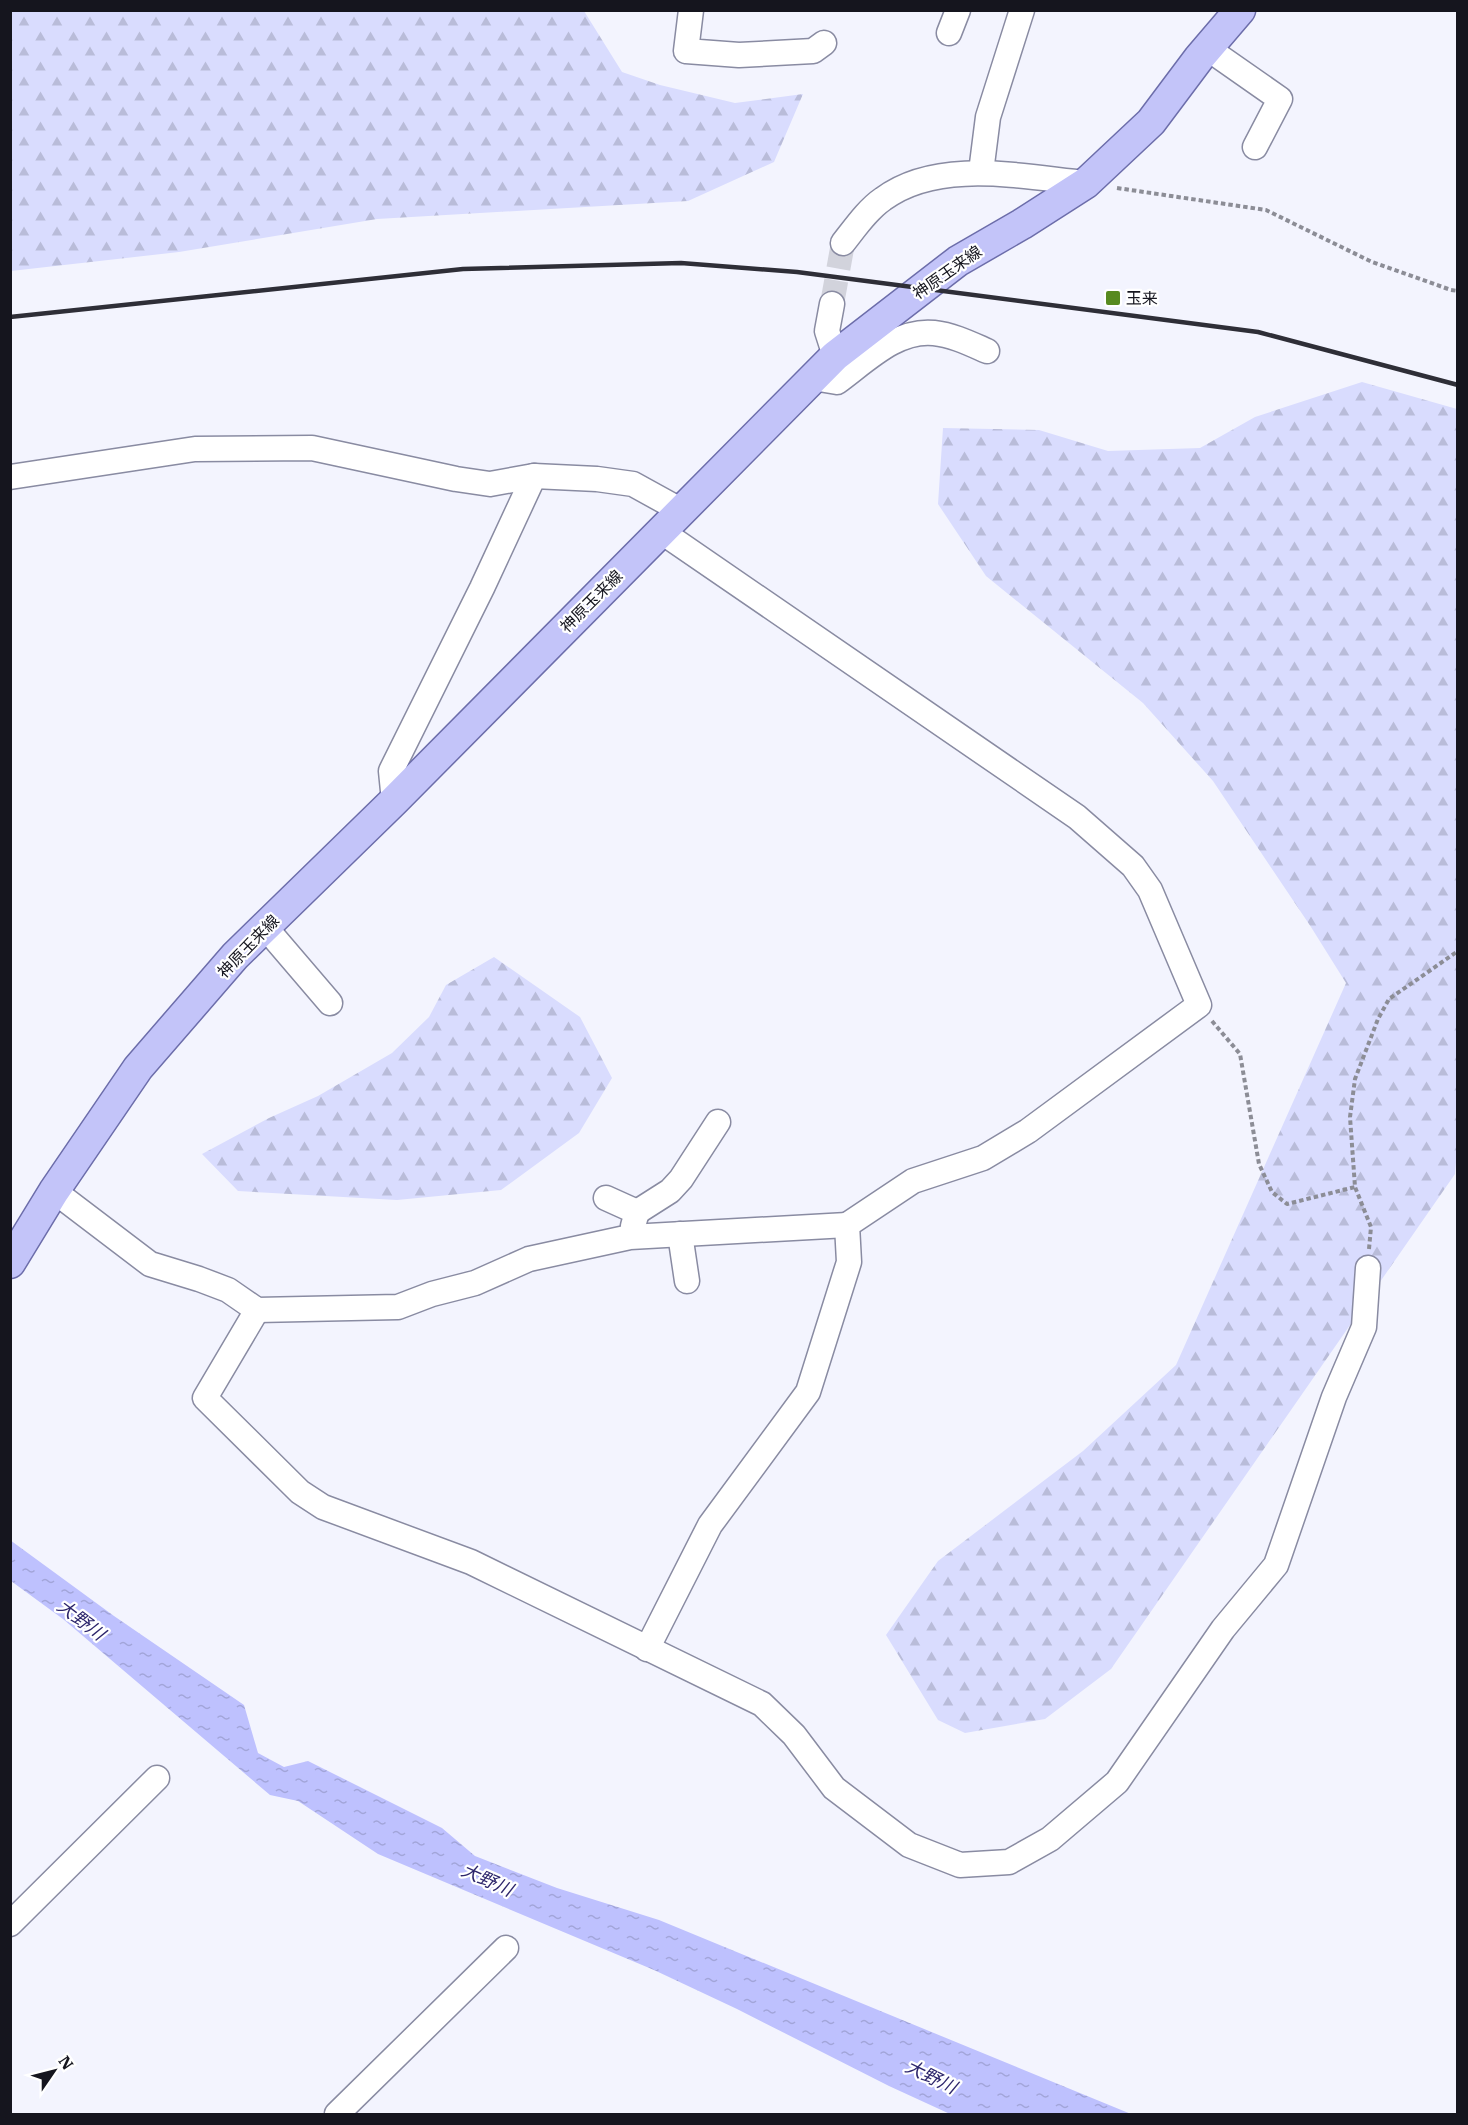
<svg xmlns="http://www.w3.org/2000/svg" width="1468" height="2125" viewBox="0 0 1468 2125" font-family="'IBM Plex Serif','Noto Sans JP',serif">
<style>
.forest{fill:url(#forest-firs)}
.water{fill:url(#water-ripples)}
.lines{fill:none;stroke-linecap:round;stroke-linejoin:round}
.minor-tunnel{stroke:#d2d3dc;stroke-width:24;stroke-dasharray:24 12;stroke-linecap:butt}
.minor-casing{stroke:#898ba2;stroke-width:27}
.major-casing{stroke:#6c6daa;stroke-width:33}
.path{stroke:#8c8d96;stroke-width:4;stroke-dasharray:4.5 3;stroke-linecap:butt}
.minor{stroke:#fff;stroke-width:24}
.major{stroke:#c3c4f9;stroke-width:30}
.rail{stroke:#2e2e37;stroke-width:4.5}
.poi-dot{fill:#578a20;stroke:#fff;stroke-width:2}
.labels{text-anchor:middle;stroke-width:4.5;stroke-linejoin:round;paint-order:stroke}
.street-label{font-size:16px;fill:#15151e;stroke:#fff}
.poi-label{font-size:16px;fill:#15151e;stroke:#fff;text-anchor:start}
.water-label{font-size:18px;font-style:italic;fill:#2d266c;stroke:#fff}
</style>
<defs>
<pattern id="forest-firs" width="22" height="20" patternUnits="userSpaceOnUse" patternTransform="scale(1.5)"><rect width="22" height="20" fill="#d9dcfe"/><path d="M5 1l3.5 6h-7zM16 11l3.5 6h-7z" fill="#b9bcd9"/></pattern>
<pattern id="water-ripples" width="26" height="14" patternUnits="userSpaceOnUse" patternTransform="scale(1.5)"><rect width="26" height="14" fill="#bec1fe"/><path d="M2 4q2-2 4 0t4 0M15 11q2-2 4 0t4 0" fill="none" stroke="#a2a5d9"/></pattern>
</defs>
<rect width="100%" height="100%" fill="#f3f4fe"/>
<g class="forest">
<path d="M 10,11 L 584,11 L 622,72 L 660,85 L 735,103 L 803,94 L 774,162 L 688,201 L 377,219 L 179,252 L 11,271 Z"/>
<path d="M 1362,382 L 1457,409 L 1458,1139 L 1455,1174 L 1111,1669 L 1045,1719 L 965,1733 L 938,1720 L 886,1635 L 938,1561 L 1083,1451 L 1176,1365 L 1346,983 L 1311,927 L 1213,781 L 1143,703 L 986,576 L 938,504 L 943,428 L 1039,430 L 1108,451 L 1200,448 L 1255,417 Z"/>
<path d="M 494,957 L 580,1017 L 612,1078 L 579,1133 L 501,1190 L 397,1200 L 238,1191 L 202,1154 L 269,1118 L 318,1096 L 392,1053 L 429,1017 L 446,985 Z"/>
</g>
<path class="water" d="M 10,1540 L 114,1616 L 244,1705 L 258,1753 L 284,1767 L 308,1761 L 442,1828 L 475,1856 L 557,1888 L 659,1920 L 1131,2114 L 950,2114 L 889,2086 L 737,2009 L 654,1970 L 378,1854 L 298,1801 L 270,1795 L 63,1619 L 11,1581 Z"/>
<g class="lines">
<path class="minor-tunnel" d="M 832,304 L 843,243"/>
<g class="minor-casing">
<g id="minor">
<path d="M 691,10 L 686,51 L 739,55 L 813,51 L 824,43"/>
<path d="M 949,33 L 958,10"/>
<path d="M 1207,48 L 1280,99 L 1255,147"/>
<path d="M 981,172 L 988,117 L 1022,10"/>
<path d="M 843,243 C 855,228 867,210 883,199 C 938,158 1023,177 1086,183"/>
<path d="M 832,304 L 827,331 L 835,356"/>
<path d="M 813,378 L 837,382 C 865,362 896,329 934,333 C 953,335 971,344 987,351"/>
<path d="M 10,477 L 195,449 L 312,448 L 456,479 L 490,484 L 534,476 L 597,479 L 633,484 L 682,511"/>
<path d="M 394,801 L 391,771 L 482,588 L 534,476"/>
<path d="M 265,927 L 330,1003"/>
<path d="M 54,1191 L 150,1264 L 199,1279 L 228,1290 L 257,1310 L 398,1307 L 432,1294 L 475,1283 L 529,1259 L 630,1237 L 847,1225"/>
<path d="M 606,1198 L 637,1212 L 633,1226"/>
<path d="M 637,1212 L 670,1191 L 681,1179 L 718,1122"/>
<path d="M 680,1234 L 687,1281"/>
<path d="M 257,1310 L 205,1398 L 300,1492 L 323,1507 L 471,1562 L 762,1704 L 794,1735 L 834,1788 L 909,1845 L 960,1865 L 1009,1862 L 1050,1839 L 1117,1782 L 1223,1629 L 1276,1565 L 1334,1397 L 1364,1327 L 1368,1268"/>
<path d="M 647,1649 L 710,1525 L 808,1392 L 849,1262 L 847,1225 L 913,1181 L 983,1158 L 1028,1131 L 1199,1005 L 1150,890 L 1133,866 L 1077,817 L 662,532"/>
<path d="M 10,1924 L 157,1778"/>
<path d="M 337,2114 L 506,1948"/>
</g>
</g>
<g class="major-casing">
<path id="major" d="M 10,1263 L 54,1191 L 138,1068 L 235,956 L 394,801 L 835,356 L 958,261 L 1022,224 L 1086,183 L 1151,122 L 1199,58 L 1240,10"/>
</g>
<g class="path">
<path d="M 1117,188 L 1266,210 L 1372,262 L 1451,290 L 1458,291"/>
<path d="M 1212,1021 L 1240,1054 L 1259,1164 L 1272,1192 L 1287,1204 L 1355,1187"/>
<path d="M 1369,1249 L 1371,1227 L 1355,1187 L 1350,1117 L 1355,1079 L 1378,1019 L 1389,999 L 1458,951"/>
</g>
<use href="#minor" class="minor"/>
<use href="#major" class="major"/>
<path class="rail" d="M 10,317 L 463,269 L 681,263 L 797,272 L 1258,332 L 1458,385"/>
</g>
<rect class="poi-dot" x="1105" y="290" width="16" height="16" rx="3"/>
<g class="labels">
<g class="street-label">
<text transform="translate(947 272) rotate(-35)" y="6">神原玉来線</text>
<text transform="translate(591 601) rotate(-45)" y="6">神原玉来線</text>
<text transform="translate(248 946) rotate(-46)" y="6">神原玉来線</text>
</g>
<g class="poi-label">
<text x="1126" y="304">玉来</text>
</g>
<g class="water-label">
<text transform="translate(81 1620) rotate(37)" y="6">大野川</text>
<text transform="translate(487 1880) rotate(24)" y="6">大野川</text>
<text transform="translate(931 2077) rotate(26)" y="6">大野川</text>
</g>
</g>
<rect width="1468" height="2125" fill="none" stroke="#15151e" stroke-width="24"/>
<g transform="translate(54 2071) rotate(55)" stroke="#ffffff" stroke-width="4.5" paint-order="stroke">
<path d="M0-4.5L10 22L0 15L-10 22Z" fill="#15151e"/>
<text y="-9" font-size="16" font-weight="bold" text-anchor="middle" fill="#15151e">N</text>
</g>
</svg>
